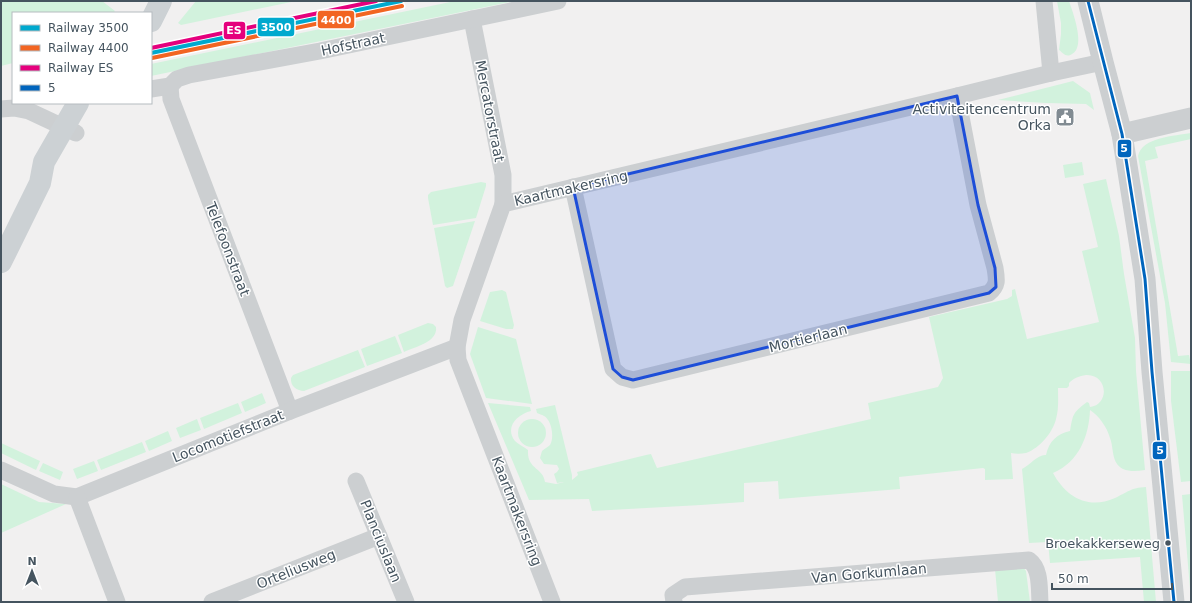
<svg xmlns="http://www.w3.org/2000/svg" width="1192" height="603" viewBox="0 0 1192 603" font-family="'DejaVu Sans',sans-serif">
<style>
.green{fill:#d2f2dd}
.lines{fill:none;stroke-linecap:round;stroke-linejoin:round}
.minor{stroke:#cccfd1;stroke-width:17}
.tertiary{stroke:#cccfd1;stroke-width:21}
.secondary{stroke:#ccd1d4;stroke-width:22}
.bus-1-casing{stroke:#fff;stroke-width:6}
.bus-1{stroke:#0065bd;stroke-width:3}
.rail-1-casing{stroke:#fff;stroke-width:7}
.rail-2-casing{stroke:#fff;stroke-width:7}
.rail-3-casing{stroke:#fff;stroke-width:7}
.rail-1{stroke:#00a9ce;stroke-width:4}
.rail-2{stroke:#f26522;stroke-width:4}
.rail-3{stroke:#e5007d;stroke-width:4}
.marked{fill:#1d4ed8;fill-opacity:0.2;stroke:#1d4ed8;stroke-width:3;stroke-linejoin:round}
.bus-dot{fill:#45545f;stroke:#fff;stroke-width:1.5}
.labels{text-anchor:middle;stroke-width:3;stroke-linejoin:round;paint-order:stroke}
.bus-label{font-size:13px;fill:#45545f;stroke:#fff;text-anchor:end}
.street-label{font-size:14px;fill:#45545f;stroke:#fff}
.poi-label{font-size:14px;fill:#45545f;stroke:#fff;text-anchor:end}
.line-badge{stroke:#fff;stroke-width:1.5}
.badge-label{font-size:11px;text-anchor:middle;font-weight:bold;fill:#fff}
</style>
<rect width="100%" height="100%" fill="#f1f0f0"/>
<g class="green">
<path d="M 1,1 L 102,1 L 115,11 L 113,13 L 13,13 L 13,63 L 1,66 Z"/>
<path d="M 196,1 L 296,1 L 181,25 L 178,23 Z"/>
<path d="M 455,1 L 515,1 L 151,76 L 151,64 Z"/>
<path d="M 1057,1 L 1069,1 C 1073,13 1086,47 1072,54 C 1066,58 1063,53 1059,50 L 1061,34 L 1061,23 Z"/>
<path d="M 1073,81 L 1090,93 L 1094,110 L 1086,104 L 1046,103 L 998,100 Z"/>
<path d="M 1191,133 L 1191,139 L 1155,147 L 1158,158 L 1145,161 L 1178,356 L 1189,355 L 1191,364 L 1171,362 L 1165,303 L 1138,156 C 1142,137 1175,136 1191,133 Z"/>
<path d="M 1082,162 L 1084,175 L 1065,178 L 1063,165 Z"/>
<path d="M 1106,179 L 1119,236 L 1124,274 L 1135,338 L 1136,371 L 1145,470 C 1138,471 1130,472 1123,469 C 1111,463 1114,448 1110,438 C 1107,427 1099,416 1090,410 C 1089,436 1079,462 1053,473 C 1066,497 1088,510 1115,498 C 1128,492 1130,488 1146,487 L 1156,602 L 1144,602 L 1140,557 L 1050,563 L 1048,542 L 1029,543 L 1022,469 C 1030,465 1038,454 1046,455 C 1049,441 1057,434 1070,431 C 1073,415 1072,413 1087,402 L 1089,403 L 1090,407 C 1110,405 1108,374 1086,375 C 1079,376 1074,378 1069,383 L 1069,386 L 1067,388 L 1058,388 C 1058,398 1059,409 1056,419 C 1053,432 1040,448 1026,453 C 1021,454 1016,454 1011,453 L 1013,479 L 985,480 L 985,469 L 983,468 L 899,477 L 900,489 L 779,499 L 778,481 L 744,483 L 744,502 L 701,505 L 592,511 L 589,499 L 529,500 L 488,403 L 530,407 L 531,411 C 518,414 504,427 515,441 C 518,444 524,447 528,450 C 527,470 543,467 545,482 L 556,484 L 564,482 L 557,483 L 554,474 L 557,472 L 559,469 L 557,465 L 544,464 L 540,458 L 542,451 C 544,449 548,447 550,445 C 554,439 552,425 548,420 C 546,416 542,415 537,413 L 536,409 L 555,405 L 572,475 L 572,480 L 578,475 L 577,472 L 646,455 L 651,454 L 657,468 L 871,419 L 868,403 L 938,387 L 943,378 L 929,317 L 1007,299 L 1012,296 L 1012,290 L 1015,289 L 1027,339 L 1099,322 L 1082,251 L 1098,247 L 1083,184 Z"/>
<path d="M 481,182 L 486,183 L 486,186 L 476,218 L 433,225 L 428,198 L 428,195 L 431,192 Z"/>
<path d="M 475,221 L 453,286 L 447,288 L 445,286 L 434,228 Z"/>
<path d="M 502,290 L 506,292 L 514,325 L 513,329 L 506,329 L 480,321 L 490,292 Z"/>
<path d="M 428,323 L 433,324 L 436,327 C 438,342 415,347 404,352 L 398,335 Z"/>
<path d="M 478,327 L 516,339 L 532,404 L 486,398 L 470,354 Z"/>
<path d="M 395,336 L 402,353 L 367,366 L 361,349 Z"/>
<path d="M 358,350 L 365,367 L 304,391 C 297,391 290,386 291,378 L 293,375 Z"/>
<path d="M 1171,371 L 1191,371 L 1191,481 L 1181,482 L 1171,401 Z"/>
<path d="M 262,393 L 266,403 L 245,412 L 241,402 Z"/>
<path d="M 238,403 L 242,413 L 204,429 L 200,418 Z"/>
<path d="M 197,419 L 201,430 L 180,438 L 176,428 Z"/>
<circle cx="532" cy="433" r="14"/>
<path d="M 168,431 L 172,441 L 149,451 L 145,441 Z"/>
<path d="M 142,442 L 146,452 L 101,470 L 97,460 Z"/>
<path d="M 1,443 L 40,461 L 36,470 L 1,453 Z"/>
<path d="M 94,461 L 98,471 L 77,479 L 73,469 Z"/>
<path d="M 43,463 L 63,472 L 60,480 L 39,471 Z"/>
<path d="M 1,484 L 39,502 L 66,504 L 1,533 Z"/>
<path d="M 1191,494 L 1191,600 L 1182,495 Z"/>
<path d="M 1023,567 L 1026,571 L 1030,602 L 998,602 L 995,569 Z"/>
</g>
<g class="lines">
<g class="minor">
<path d="M 1044,1 L 1051,73"/>
<path d="M 472,19 L 503,175 L 503,204"/>
<path d="M 170,86 L 171,99 L 290,411"/>
<path d="M 151,89 L 170,86 L 177,79 L 189,75 L 320,51 L 558,1"/>
<path d="M 1,109 L 14,108 L 29,111 L 76,133"/>
<path d="M 573,187 L 613,369 L 622,377 L 633,380 L 989,293 C 998,285 997,280 995,268 L 978,205 L 957,96"/>
<path d="M 1,470 L 54,494 L 77,497 L 290,411 L 457,347"/>
<path d="M 356,481 L 406,602"/>
<path d="M 77,497 L 117,602"/>
<path d="M 212,602 L 379,536"/>
<path d="M 552,602 L 458,360 L 457,347 L 462,320 L 503,204 L 957,96 L 1051,73 L 1103,62"/>
<path d="M 674,602 L 673,595 L 685,587 L 1029,560 C 1041,569 1039,588 1040,602"/>
</g>
<g class="tertiary">
<path d="M 1088,1 L 1103,62 L 1122,134 L 1145,279 L 1152,372 L 1174,602"/>
<path d="M 1122,134 L 1191,118"/>
</g>
<g class="secondary">
<path d="M 151,21 L 161,1"/>
<path d="M 1,262 L 40,183 L 44,162 L 78,103"/>
</g>
<g class="bus-1-casing">
<path id="bus-1" d="M 1088,1 L 1122,134 L 1145,279 L 1152,372 L 1174,602"/>
</g>
<use href="#bus-1" class="bus-1"/>
<g class="rail-1-casing">
<path id="rail-1" d="M 151,53 L 401,1"/>
</g>
<g class="rail-2-casing">
<path id="rail-2" d="M 152,58 L 402,6"/>
</g>
<g class="rail-3-casing">
<path id="rail-3" d="M 151,48 L 376,1"/>
</g>
<use href="#rail-1" class="rail-1"/>
<use href="#rail-2" class="rail-2"/>
<use href="#rail-3" class="rail-3"/>
</g>
<path class="marked" d="M 957,96 L 978,205 L 995,268 L 996,287 L 989,293 L 633,380 L 622,377 L 613,369 L 573,187 Z"/>
<defs>
<g id="civic-square" transform="scale(1)"><rect x="-9" y="-9" width="18" height="18" rx="4" fill="#818b92" stroke="#fff"/><path d="M-.6-6.5H3V-4.5H.6V-3L4-1V1h2V6H-6V1h2V-1L-.6-3ZM-1.2 2.5V6h2.4V2.5Z" fill="#fff"/></g>
</defs>
<g fill-rule="evenodd">
<use href="#civic-square" x="1065" y="117"/>
</g>
<circle class="bus-dot" cx="1168" cy="543" r="3.5"/>
<g class="labels">
<g class="bus-label">
<text x="1160" y="548">Broekakkerseweg</text>
</g>
<g class="street-label">
<text transform="translate(353 44) rotate(-12)" y="5">Hofstraat</text>
<text transform="translate(490 111) rotate(79)" y="5">Mercatorstraat</text>
<text transform="translate(571 188) rotate(-13)" y="5">Kaartmakersring</text>
<text transform="translate(228 249) rotate(69)" y="5">Telefoonstraat</text>
<text transform="translate(808 338) rotate(-14)" y="5">Mortierlaan</text>
<text transform="translate(228 436) rotate(-22)" y="5">Locomotiefstraat</text>
<text transform="translate(517 511) rotate(69)" y="5">Kaartmakersring</text>
<text transform="translate(381 541) rotate(68)" y="5">Planciuslaan</text>
<text transform="translate(296 569) rotate(-22)" y="5">Orteliusweg</text>
<text transform="translate(869 573) rotate(-5)" y="5">Van Gorkumlaan</text>
</g>
<g class="poi-label">
<text x="1051" y="114">Activiteitencentrum<tspan x="1051" dy="16">Orka</tspan></text>
</g>
</g>
<g class="line-badge">
<rect x="317" y="10" width="38" height="19" rx="4" fill="#f26522"/>
<rect x="257" y="17" width="38" height="20" rx="4" fill="#00a9ce"/>
<rect x="223" y="21" width="23" height="19" rx="4" fill="#e5007d"/>
<rect x="1117" y="139" width="15" height="19" rx="4" fill="#0065bd"/>
<rect x="1152" y="441" width="15" height="19" rx="4" fill="#0065bd"/>
</g>
<g class="badge-label">
<text x="336" y="24">4400</text>
<text x="276" y="31">3500</text>
<text x="234" y="34">ES</text>
<text x="1124" y="152">5</text>
<text x="1160" y="454">5</text>
</g>
<rect width="1192" height="603" fill="none" stroke="#45545f" stroke-width="4"/>
<rect x="12" y="12" width="140" height="92" fill="#ffffff" stroke="#b5bbbf"/>
<rect x="20" y="25" width="20" height="6" fill="#00a9ce" stroke="#b5bbbf"/>
<text x="48" y="32" font-size="12" fill="#45545f">Railway 3500</text>
<rect x="20" y="45" width="20" height="6" fill="#f26522" stroke="#b5bbbf"/>
<text x="48" y="52" font-size="12" fill="#45545f">Railway 4400</text>
<rect x="20" y="65" width="20" height="6" fill="#e5007d" stroke="#b5bbbf"/>
<text x="48" y="72" font-size="12" fill="#45545f">Railway ES</text>
<rect x="20" y="85" width="20" height="6" fill="#0065bd" stroke="#b5bbbf"/>
<text x="48" y="92" font-size="12" fill="#45545f">5</text>
<g transform="translate(32 571)" stroke="#ffffff" stroke-width="3" paint-order="stroke">
<path d="M0-3L7 15L0 10L-7 15Z" fill="#45545f"/>
<text y="-6" font-size="11" font-weight="bold" text-anchor="middle" fill="#45545f">N</text>
</g>
<path d="M1052 583v6h120v-6" fill="none" stroke="#45545f" stroke-width="2"/>
<text x="1058" y="583" font-size="12" fill="#45545f" stroke="#ffffff" stroke-width="3" paint-order="stroke">50 m</text>
</svg>
